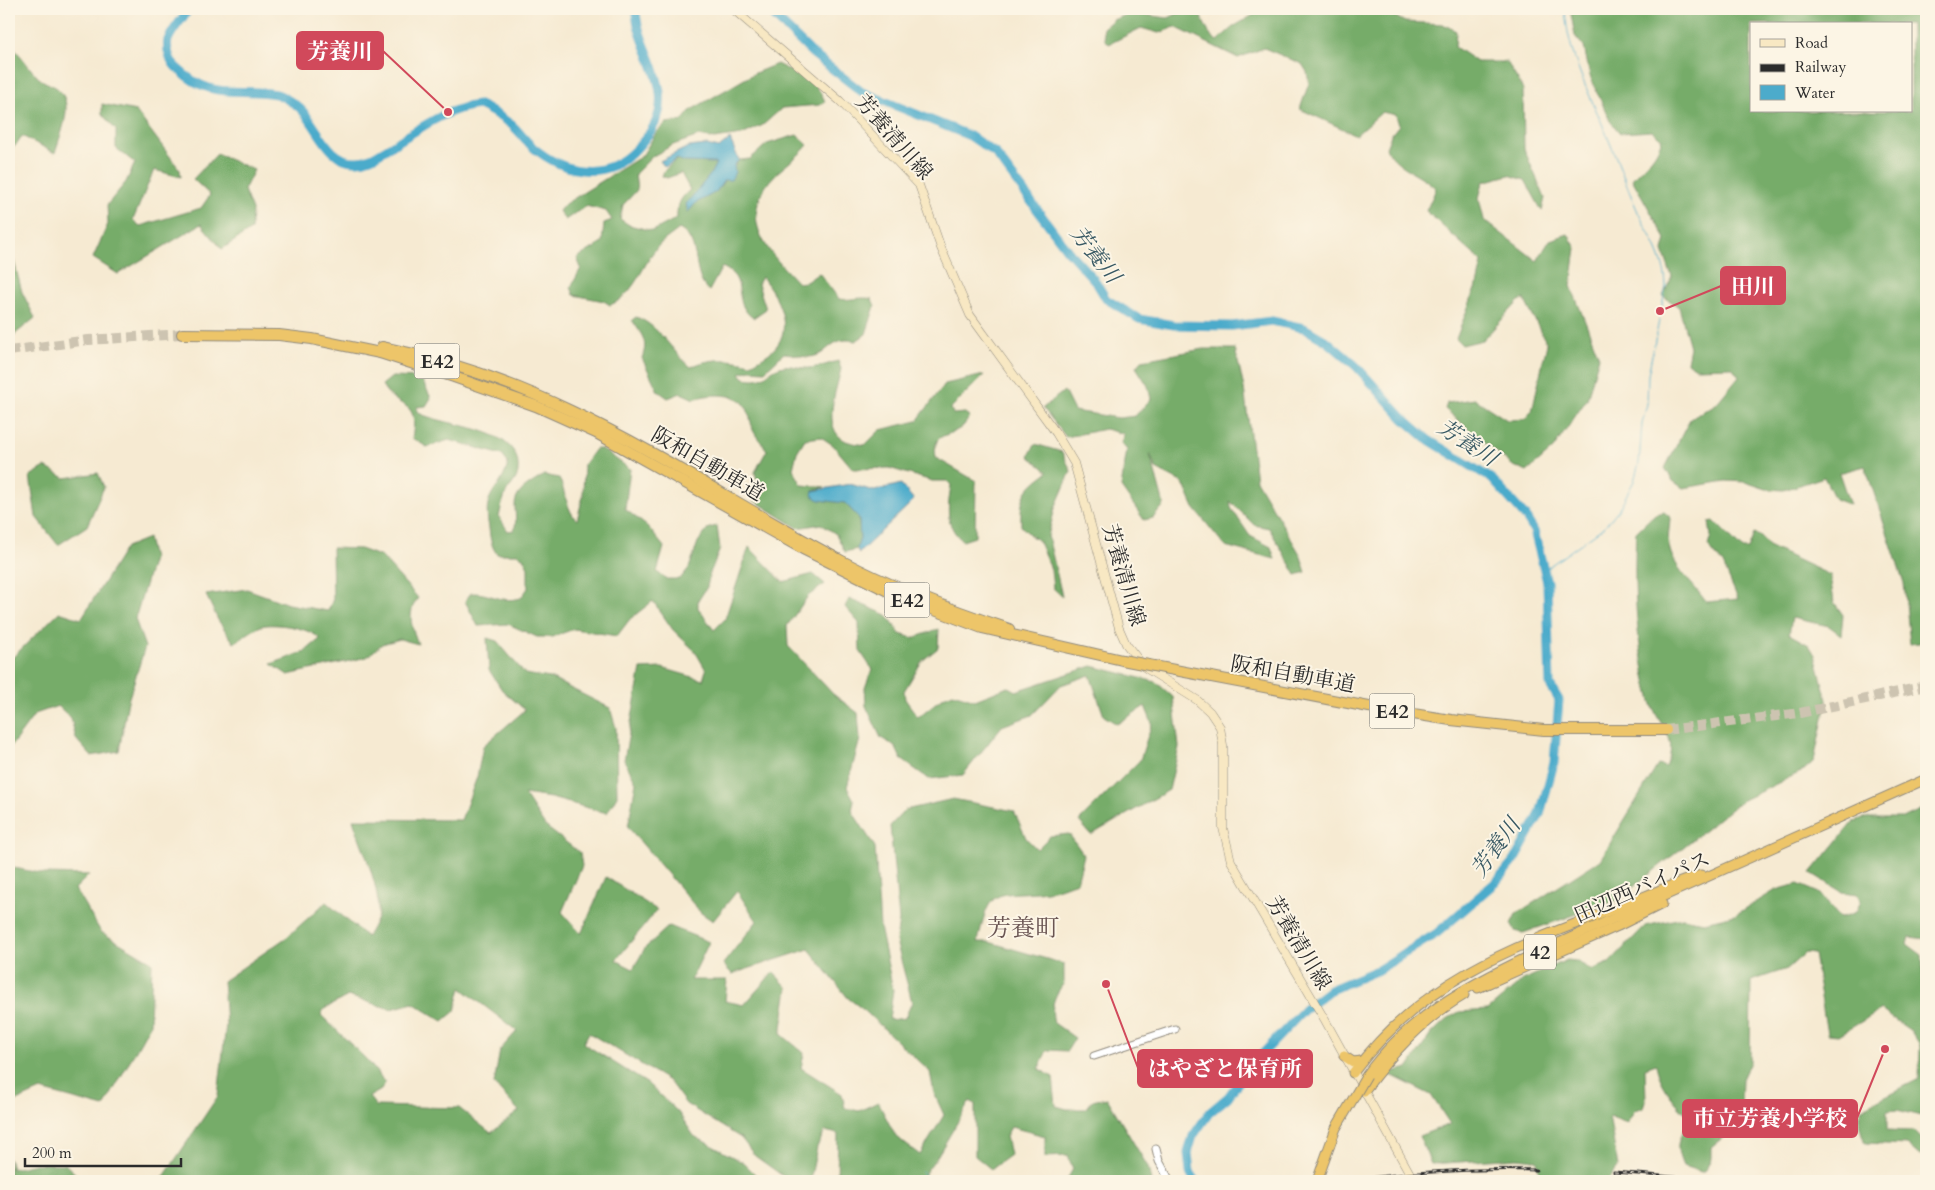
<svg xmlns="http://www.w3.org/2000/svg" width="1935" height="1190" viewBox="0 0 1935 1190" font-family="Cardo,'Noto Serif JP',serif">
<style>
.forest{fill:#76ac69;stroke:#506c4a;fill-rule:evenodd}
.water{fill:#4cabcb;stroke:#3c6b7b}
.lines{fill:none;stroke-linecap:round;stroke-linejoin:round}
.stream{stroke:#4cabcb;stroke-width:1}
.river{stroke:#4cabcb;stroke-width:9}
.motorway-tunnel{stroke:#cdc4b1;stroke-width:10;stroke-dasharray:10 5;stroke-linecap:butt}
.tertiary-casing{stroke:#908a7e;stroke-width:9}
.secondary-casing{stroke:#908a7e;stroke-width:9}
.trunk-casing{stroke:#908a7e;stroke-width:11}
.motorway-casing{stroke:#908a7e;stroke-width:12}
.tertiary{stroke:#fff;stroke-width:7}
.secondary{stroke:#f8e8c3;stroke-width:8}
.trunk{stroke:#edc569;stroke-width:9}
.motorway{stroke:#edc569;stroke-width:10}
.rail-casing{stroke:#2b2b2b;stroke-width:3}
.rail{stroke:#fcf5e5;stroke-width:1;stroke-dasharray:4;stroke-linecap:butt}
.trunk-bridge-casing{stroke:#908a7e;stroke-width:11;stroke-linecap:butt}
.motorway-bridge-casing{stroke:#908a7e;stroke-width:12;stroke-linecap:butt}
.trunk-bridge{stroke:#edc569;stroke-width:9}
.motorway-bridge{stroke:#edc569;stroke-width:10}
.labels{text-anchor:middle;stroke-width:4;stroke-linejoin:round;paint-order:stroke}
.shield{fill:#fcf5e5;stroke:#6a6863;stroke-width:1}
.shield-label{font-size:20px;font-weight:bold;fill:#2b2b2b}
.street-label{font-size:21px;fill:#2b2b2b;stroke:#fcf5e5}
.water-label{font-size:22px;font-style:italic;fill:#375863;stroke:#fcf5e5}
.quarter-label{font-size:24px;fill:#6a5553;stroke:#fcf5e5}
.leader{fill:none;stroke:#d1495b;stroke-width:2}
.callout-dot{fill:#d1495b;stroke:#fcf5e5;stroke-width:2}
.callout{fill:#d1495b;stroke:#d1495b;stroke-width:2}
.callout-label{font-size:22px;text-anchor:middle;font-weight:bold;fill:#fff}
</style>
<rect width="100%" height="100%" fill="#fcf5e5"/>
<filter id="ink" filterUnits="userSpaceOnUse"><feTurbulence type="fractalNoise" baseFrequency=".02" numOctaves="2"/><feDisplacementMap in="SourceGraphic" scale="10" xChannelSelector="R" yChannelSelector="G"/><feConvolveMatrix kernelMatrix="1 2 1 2 8 2 1 2 1" color-interpolation-filters="sRGB"/></filter>
<filter id="wash" filterUnits="userSpaceOnUse"><feTurbulence type="fractalNoise" baseFrequency=".0096" numOctaves="4" result="noise"/><feDisplacementMap in="SourceGraphic" scale="20" xChannelSelector="R" yChannelSelector="G"/><feGaussianBlur stdDeviation="1.12" result="paint"/><feColorMatrix in="noise" values="0 0 0 0 0 0 0 0 0 0 0 0 0 0 0 0 0 1.4 0 .05"/><feComposite in="paint" operator="in"/></filter>
<g filter="url(#wash)">
<rect width="100%" height="100%" fill="#f6ead2"/>
<g class="forest">
<path d="M 1259,9 L 1382,9 L 1405,22 L 1443,24 L 1456,31 L 1455,47 L 1477,62 L 1507,62 L 1523,89 L 1524,149 L 1545,198 L 1542,211 L 1525,180 L 1509,175 L 1483,182 L 1479,198 L 1484,220 L 1537,261 L 1550,240 L 1568,234 L 1576,248 L 1571,286 L 1599,357 L 1587,399 L 1553,449 L 1527,472 L 1512,465 L 1445,409 L 1447,403 L 1475,399 L 1507,420 L 1525,419 L 1532,411 L 1547,344 L 1524,299 L 1519,301 L 1483,340 L 1462,345 L 1456,339 L 1478,281 L 1482,262 L 1426,211 L 1436,189 C 1419,171 1400,171 1386,148 L 1391,135 L 1399,125 L 1396,115 L 1382,112 L 1356,135 L 1300,109 L 1309,83 L 1307,72 L 1302,64 L 1264,48 L 1238,58 L 1175,27 L 1159,33 L 1141,28 L 1109,44 L 1105,40 L 1103,28 L 1113,20 L 1131,13 L 1168,18 L 1183,11 L 1200,15 L 1210,35 L 1217,41 L 1233,27 L 1260,11 Z"/>
<path d="M 1570,9 L 1926,9 L 1926,642 L 1910,644 L 1904,583 L 1865,466 L 1839,473 L 1850,505 L 1835,499 L 1824,477 L 1784,490 L 1766,489 L 1745,482 L 1726,481 L 1683,488 L 1673,481 L 1665,468 L 1690,419 L 1716,404 L 1739,376 L 1732,367 L 1696,368 L 1687,362 L 1690,347 L 1679,307 L 1663,296 L 1672,277 L 1663,251 L 1666,239 L 1632,179 C 1646,163 1654,161 1662,139 L 1652,131 L 1620,133 L 1610,121 L 1590,76 L 1584,47 L 1575,36 ZM 1751,24 L 1911,24 L 1911,111 L 1751,111 Z"/>
<path d="M 9,45 C 21,53 27,66 37,76 C 42,82 51,84 57,88 C 76,103 60,134 55,153 L 22,136 L 15,146 L 9,150 Z"/>
<path d="M 777,64 C 796,74 818,80 825,102 L 820,105 L 782,108 L 763,125 L 742,135 L 714,139 L 699,136 L 673,145 L 653,156 L 635,174 L 637,190 L 623,205 L 620,219 L 629,225 L 653,231 L 677,218 C 676,206 681,197 690,190 L 681,173 L 667,178 L 662,176 L 664,171 L 677,159 L 685,162 L 716,163 L 710,175 L 686,204 L 688,212 L 696,203 L 716,192 L 739,160 L 750,159 L 767,144 L 797,135 L 808,145 C 796,160 776,170 766,186 C 740,226 772,255 798,283 L 806,282 L 819,273 L 839,299 C 850,301 861,296 872,299 L 875,306 L 866,334 L 856,341 C 828,335 830,357 808,357 C 800,357 792,353 784,353 L 765,371 L 751,370 L 740,373 L 744,378 C 767,382 763,373 780,367 C 788,364 795,367 803,368 C 814,369 828,364 838,361 L 841,369 C 837,389 820,429 846,441 C 851,443 859,444 865,445 L 880,430 L 917,421 L 945,384 L 984,375 L 951,408 L 953,414 L 965,413 L 970,417 C 967,420 965,425 962,427 C 946,439 932,431 936,458 L 976,481 L 975,537 L 963,541 C 944,526 948,506 951,485 L 947,481 L 932,481 L 889,468 L 853,469 L 833,445 L 821,437 L 805,439 L 797,452 L 793,469 L 802,485 L 825,487 L 813,491 L 819,500 L 845,503 L 859,518 L 860,538 L 857,549 L 845,552 L 836,534 L 821,524 L 798,528 L 752,499 L 760,493 L 755,472 L 767,450 C 763,444 756,437 753,430 C 750,421 750,411 744,404 C 735,392 707,394 694,399 L 681,393 L 668,398 L 658,391 L 642,358 C 649,341 641,334 632,320 L 636,317 C 659,325 672,352 691,367 C 711,357 730,359 751,364 C 758,360 768,355 774,349 C 795,327 777,296 762,277 L 758,284 L 766,309 L 753,318 C 730,301 750,279 722,267 L 709,291 C 690,276 703,241 679,229 C 673,234 665,239 660,244 C 643,262 635,296 610,305 L 604,301 L 574,295 L 571,287 L 581,268 L 577,258 L 602,243 L 604,223 L 612,220 L 606,211 L 586,206 L 565,220 L 559,211 L 565,204 L 642,156 L 656,133 L 666,123 L 682,121 L 691,110 L 755,73 Z"/>
<path d="M 102,104 L 136,111 L 180,170 L 181,177 L 154,170 L 133,220 L 140,226 L 201,208 L 210,195 L 193,179 L 217,154 L 254,170 L 244,190 L 252,210 L 251,230 L 222,249 L 201,224 L 118,274 L 93,258 L 108,224 L 107,205 L 126,182 L 135,163 L 116,148 L 116,130 L 102,114 Z"/>
<path d="M 9,242 L 22,292 L 35,318 L 9,339 Z"/>
<path d="M 1203,349 L 1235,349 L 1244,388 L 1256,480 L 1300,554 L 1306,572 L 1296,575 L 1269,528 L 1254,525 L 1230,501 L 1231,508 L 1250,536 L 1271,547 L 1275,559 L 1225,546 L 1194,508 L 1183,483 L 1156,469 L 1150,454 L 1164,505 L 1153,518 L 1144,520 L 1121,487 L 1127,450 L 1121,443 L 1124,434 L 1105,429 L 1066,437 L 1043,408 L 1064,391 L 1074,411 L 1119,418 L 1135,416 L 1151,399 L 1148,386 L 1136,367 L 1142,360 Z"/>
<path d="M 392,377 L 421,378 L 431,398 L 426,406 L 417,407 L 417,412 C 445,428 522,425 518,471 C 517,480 512,484 507,491 C 503,499 501,508 499,517 L 508,531 L 514,530 C 517,522 515,514 515,506 C 515,490 533,483 544,475 L 559,478 C 565,490 567,512 577,520 L 583,496 L 584,464 L 595,449 L 602,449 L 630,469 L 625,509 L 648,527 L 664,547 L 657,572 L 666,579 L 680,579 L 689,568 L 698,542 L 709,528 L 717,526 L 720,549 L 710,573 L 707,587 L 698,601 L 698,608 L 714,630 L 725,619 L 749,547 L 783,582 L 813,574 L 825,584 L 808,596 L 787,626 L 788,646 L 833,694 L 858,713 L 860,739 L 847,787 L 854,800 L 852,811 L 875,847 L 880,927 L 893,990 L 889,1020 L 905,1018 L 912,1002 L 896,941 L 899,920 L 890,826 L 905,810 L 953,799 L 1014,811 L 1026,838 L 1037,849 L 1050,836 L 1069,834 L 1084,855 L 1077,882 C 1067,885 1057,890 1047,891 C 996,897 990,883 978,942 L 989,942 L 1064,964 L 1064,983 C 1054,996 1050,1006 1054,1023 L 1075,1038 L 1067,1051 L 1047,1050 L 1039,1069 L 1053,1077 L 1056,1106 L 1067,1109 L 1086,1109 L 1092,1101 L 1107,1098 L 1148,1167 L 1151,1181 L 1066,1181 L 1073,1169 L 1068,1156 L 1045,1157 L 1045,1136 L 1011,1127 L 1006,1136 L 1010,1155 L 991,1169 L 975,1156 L 975,1104 L 970,1101 L 938,1155 L 925,1173 L 926,1181 L 837,1181 L 838,1134 L 825,1131 L 817,1147 L 810,1181 L 790,1181 L 755,1156 L 741,1138 L 686,1104 L 669,1081 L 589,1033 L 583,1043 L 648,1084 L 678,1112 L 694,1136 L 744,1163 L 762,1181 L 161,1181 L 218,1096 L 226,1024 L 223,981 L 287,937 L 326,902 L 367,937 C 370,930 378,920 378,913 C 380,885 361,846 353,819 L 461,820 L 477,777 L 483,746 L 525,710 L 502,690 L 489,670 L 487,638 L 497,641 L 525,674 L 550,678 L 610,708 L 616,728 L 617,796 L 607,813 L 551,798 L 524,794 L 545,826 L 580,853 L 582,866 L 562,912 L 581,934 L 606,877 L 657,910 L 616,960 L 633,969 L 645,948 L 669,926 L 709,942 L 691,980 L 727,980 L 725,1001 L 744,1005 L 773,972 L 788,988 L 781,1034 L 804,1053 L 801,1068 L 842,1094 L 845,1108 L 859,1111 L 878,1102 L 896,1137 L 920,1155 L 944,1115 L 934,1093 L 930,1072 L 865,1011 L 848,998 L 809,949 L 732,974 L 723,964 L 757,921 L 737,891 L 713,921 L 701,913 L 628,827 L 636,782 L 624,760 L 641,669 L 662,668 L 703,680 L 706,670 L 695,651 L 673,630 L 653,601 L 630,619 L 617,636 L 574,629 L 552,637 L 537,637 L 508,624 L 478,626 L 465,601 L 471,593 C 490,592 501,604 521,598 L 528,588 L 528,567 L 523,557 L 517,554 L 497,554 C 491,546 490,538 489,528 C 481,488 502,493 508,463 L 502,455 L 449,440 L 427,447 L 412,438 C 420,396 398,413 382,385 ZM 461,988 L 517,1031 L 500,1050 L 494,1084 L 519,1111 L 491,1133 L 459,1108 L 376,1106 L 369,1097 L 381,1090 L 385,1083 L 368,1061 L 321,1015 L 324,1009 L 348,996 L 391,1009 L 413,1003 L 443,1021 L 455,1011 Z"/>
<path d="M 1035,444 L 1062,452 L 1071,471 L 1055,508 L 1048,536 L 1062,596 L 1053,588 L 1051,569 L 1038,540 L 1031,536 L 1021,526 C 1020,496 1024,489 1048,472 L 1029,456 Z"/>
<path d="M 45,467 L 65,478 L 98,473 L 104,487 L 87,526 L 58,545 L 36,517 L 30,476 Z"/>
<path d="M 1664,512 L 1670,517 C 1670,526 1667,537 1669,545 C 1672,567 1694,584 1706,602 L 1738,599 L 1723,564 L 1708,546 L 1711,536 L 1709,522 L 1714,521 L 1742,549 L 1748,549 L 1754,534 L 1760,536 L 1770,547 L 1830,575 L 1834,602 L 1843,615 L 1841,635 L 1829,626 L 1792,618 L 1789,634 L 1809,645 L 1815,655 L 1827,700 L 1814,761 L 1803,771 L 1741,801 L 1617,900 L 1523,933 L 1515,931 L 1511,924 L 1516,914 L 1600,860 L 1658,765 L 1666,767 C 1680,734 1659,730 1651,701 C 1636,645 1633,589 1636,532 L 1655,514 Z"/>
<path d="M 148,538 L 153,559 L 135,619 L 145,647 L 128,701 L 119,751 L 91,756 L 76,739 L 71,718 L 58,706 L 35,714 L 9,749 L 9,661 L 59,612 L 81,619 L 126,547 Z"/>
<path d="M 332,548 L 360,549 L 382,557 L 418,598 C 406,613 412,628 418,644 L 400,639 L 382,644 L 367,657 L 288,675 L 271,664 L 304,652 L 320,639 C 311,628 275,622 261,626 C 252,630 242,638 234,643 L 218,620 L 206,595 L 247,589 L 288,604 L 328,611 L 333,599 Z"/>
<path d="M 849,599 L 887,615 L 900,634 L 913,638 L 939,629 L 938,648 L 922,661 L 904,691 L 905,699 L 918,717 L 943,697 L 953,693 L 975,700 L 1008,687 L 1016,691 L 1092,666 L 1156,682 L 1173,697 L 1179,747 L 1169,790 L 1091,835 L 1079,821 L 1140,760 L 1152,723 L 1145,706 L 1117,724 L 1104,716 L 1090,675 L 1061,685 L 1032,715 L 1002,726 L 963,775 L 929,779 L 901,759 L 895,746 L 881,738 L 866,706 L 865,688 L 872,669 L 860,651 L 859,623 L 845,607 Z"/>
<path d="M 1926,807 L 1926,939 L 1909,937 L 1907,944 L 1922,955 L 1924,987 L 1926,987 L 1926,1117 L 1897,1110 L 1887,1111 L 1887,1130 L 1914,1131 L 1926,1143 L 1926,1154 L 1920,1156 L 1907,1145 L 1865,1143 C 1861,1131 1856,1120 1862,1108 L 1919,1079 L 1920,1046 L 1911,1031 L 1881,1010 L 1839,1035 L 1827,1034 L 1814,954 L 1805,953 L 1787,969 L 1751,981 L 1750,1062 L 1742,1079 L 1741,1106 L 1725,1136 L 1711,1147 L 1711,1158 L 1706,1170 L 1702,1172 L 1683,1166 C 1673,1143 1679,1139 1691,1118 C 1676,1105 1659,1084 1656,1064 L 1645,1068 L 1646,1101 L 1644,1107 L 1635,1110 L 1627,1123 L 1609,1116 L 1618,1167 L 1607,1181 L 1540,1181 L 1537,1160 L 1517,1158 L 1431,1164 L 1419,1136 L 1450,1124 L 1431,1095 L 1387,1073 L 1408,1068 L 1431,1034 L 1447,1019 L 1459,1012 L 1488,1010 L 1523,980 L 1567,960 L 1576,961 L 1592,970 L 1609,963 L 1645,926 L 1682,918 L 1704,922 L 1735,915 L 1776,890 L 1798,884 L 1819,893 L 1840,918 L 1856,912 L 1861,901 L 1857,894 L 1842,892 L 1811,873 L 1853,822 L 1863,818 L 1903,818 Z"/>
<path d="M 9,867 L 45,874 L 89,875 L 75,889 L 101,932 L 152,962 L 150,1025 L 104,1107 L 41,1090 L 12,1103 L 9,1129 Z"/>
<path d="M 9,1158 L 12,1169 L 36,1164 L 65,1164 L 83,1181 L 9,1181 Z"/>
</g>
<g class="water">
<path d="M 730,139 L 739,160 L 734,165 L 735,172 L 731,180 L 724,180 L 716,192 L 696,203 L 688,212 L 686,204 L 710,175 L 716,163 L 685,162 L 677,159 L 665,167 L 660,161 L 688,147 L 707,145 L 719,148 Z"/>
<path d="M 850,484 L 874,491 L 901,484 L 914,500 L 859,553 L 857,549 L 860,538 L 859,518 L 845,503 L 819,500 L 812,495 L 813,491 Z"/>
</g>
<g class="lines">
<g class="stream">
<path d="M 1544,570 L 1604,527 L 1619,509 L 1634,481 L 1639,463 L 1642,424 L 1647,404 L 1648,375 L 1666,286 C 1665,258 1650,237 1638,212 C 1627,188 1619,163 1608,138 C 1590,93 1568,58 1565,9"/>
<path d="M 922,1172 L 929,1181"/>
</g>
<g class="river">
<path d="M 189,9 C 183,18 172,30 168,40 C 166,49 170,62 177,68 C 211,101 235,87 276,94 C 281,95 288,100 293,103 C 317,117 324,163 357,161 C 369,161 378,154 388,148 C 417,131 445,108 479,105 C 491,110 502,118 512,125 C 521,133 528,145 539,152 C 570,175 607,179 635,150 C 651,134 663,116 660,93 C 657,64 636,37 636,9"/>
<path d="M 767,9 L 813,54 L 862,92 L 970,136 L 995,153 L 1068,251 L 1096,282 L 1106,299 L 1139,319 L 1174,325 L 1232,326 L 1272,321 L 1304,328 L 1328,342 L 1356,366 L 1403,418 L 1427,439 L 1492,479 L 1525,516 L 1534,531 L 1547,582 L 1550,685 L 1559,700 L 1554,763 L 1540,814 L 1515,859 L 1496,882 L 1437,933 L 1378,970 L 1330,990 L 1305,1009 L 1248,1069 L 1228,1097 L 1209,1113 L 1193,1136 L 1188,1153 L 1190,1172 L 1195,1181"/>
</g>
</g>
</g>
<g filter="url(#ink)">
<g class="lines">
<g class="motorway-tunnel">
<path d="M 9,351 L 88,340 L 182,334"/>
<path d="M 1666,730 L 1800,713 L 1926,686"/>
</g>
<g class="tertiary-casing">
<g id="tertiary">
<path d="M 1094,1056 L 1175,1029"/>
<path d="M 1156,1149 L 1159,1161 L 1170,1181"/>
</g>
</g>
<g class="secondary-casing">
<path id="secondary" d="M 733,9 L 840,101 L 919,185 L 941,248 L 970,315 L 1056,433 L 1074,463 L 1119,628 L 1126,644 L 1144,667 L 1197,700 L 1210,712 L 1220,727 L 1223,745 L 1223,828 L 1231,861 L 1325,1020 L 1414,1181"/>
</g>
<g class="trunk-casing">
<g id="trunk">
<path d="M 1478,988 L 1618,926 L 1662,904"/>
<path d="M 1344,1056 L 1353,1062 L 1362,1061"/>
<path d="M 1353,1073 C 1421,981 1510,948 1612,910 C 1642,898 1671,884 1701,875"/>
<path d="M 1367,1075 C 1409,1016 1469,985 1532,955 L 1926,779"/>
<path d="M 1364,1091 C 1392,1053 1423,1019 1464,995"/>
</g>
</g>
<g class="motorway-casing">
<g id="motorway">
<path d="M 182,334 L 279,335 L 312,339 L 380,353 L 454,377 L 536,406 L 596,433 L 803,549 L 900,597 L 982,628 L 1122,660"/>
<path d="M 382,347 C 447,360 511,382 571,411 C 665,455 750,513 842,561 C 895,589 952,610 1009,629"/>
</g>
</g>
<use href="#tertiary" class="tertiary"/>
<use href="#secondary" class="secondary"/>
<use href="#trunk" class="trunk"/>
<use href="#motorway" class="motorway"/>
<g class="rail-casing">
<g id="rail">
<path d="M 1614,1172 L 1719,1181"/>
<path d="M 1345,1181 C 1409,1172 1472,1168 1536,1170"/>
</g>
</g>
<use href="#rail" class="rail"/>
<g class="trunk-bridge-casing">
<path id="trunk-bridge" d="M 1317,1181 L 1336,1128 L 1367,1075"/>
</g>
<g class="motorway-bridge-casing">
<path id="motorway-bridge" d="M 1122,660 L 1369,707 L 1451,720 L 1544,730 L 1666,730"/>
</g>
<use href="#trunk-bridge" class="trunk-bridge"/>
<use href="#motorway-bridge" class="motorway-bridge"/>
</g>
</g>
<g class="labels">
<g class="shield">
<rect x="414.5" y="343.5" width="45" height="35" rx="4"/>
<rect x="884.5" y="582.5" width="45" height="35" rx="4"/>
<rect x="1369.5" y="693.5" width="45" height="35" rx="4"/>
<rect x="1524" y="934.5" width="32" height="35" rx="4"/>
</g>
<g class="shield-label">
<text x="437" y="368">E42</text>
<text x="907" y="607">E42</text>
<text x="1392" y="718">E42</text>
<text x="1540" y="959">42</text>
</g>
<g class="street-label">
<text transform="translate(894 137) rotate(49)" y="7">芳養清川線</text>
<text transform="translate(708 464) rotate(30)" y="7">阪和自動車道</text>
<text transform="translate(1124 575) rotate(74)" y="7">芳養清川線</text>
<text transform="translate(1293 674) rotate(10)" y="7">阪和自動車道</text>
<text transform="translate(1642 887) rotate(-24)" y="7">田辺西バイパス</text>
<text transform="translate(1299 943) rotate(59)" y="7">芳養清川線</text>
</g>
<g class="water-label">
<text transform="translate(1096 254) rotate(52)" y="8">芳養川</text>
<text transform="translate(1468 442) rotate(33)" y="8">芳養川</text>
<text transform="translate(1495 847) rotate(-54)" y="8">芳養川</text>
</g>
<g class="quarter-label">
<text x="1023" y="936">芳養町</text>
</g>
</g>
<path class="leader" d="M448 112L383 51M1660 311L1721 286M1106 984L1138 1068M1885 1049L1857 1118"/>
<g class="callout-dot">
<circle cx="448" cy="112" r="5"/>
<circle cx="1660" cy="311" r="5"/>
<circle cx="1106" cy="984" r="5"/>
<circle cx="1885" cy="1049" r="5"/>
</g>
<g class="callout">
<rect x="297" y="32" width="86" height="37" rx="5"/>
<rect x="1721" y="267" width="64" height="37" rx="5"/>
<rect x="1138" y="1050" width="174" height="37" rx="5"/>
<rect x="1683" y="1100" width="174" height="37" rx="5"/>
</g>
<g class="callout-label">
<text x="340" y="59">芳養川</text>
<text x="1753" y="294">田川</text>
<text x="1225" y="1076">はやざと保育所</text>
<text x="1770" y="1126">市立芳養小学校</text>
</g>
<rect width="1935" height="1190" fill="none" stroke="#fcf5e5" stroke-width="30"/>
<rect x="1750" y="22" width="162" height="90" fill="#fcf5e5" stroke="#a8a49b"/>
<rect x="1760" y="39" width="25" height="8" fill="#f8e8c3" stroke="#a8a49b"/>
<text x="1795" y="48" font-size="15" fill="#2b2b2b">Road</text>
<rect x="1760" y="64" width="25" height="8" fill="#2b2b2b" stroke="#a8a49b"/>
<text x="1795" y="72" font-size="15" fill="#2b2b2b">Railway</text>
<rect x="1760" y="85" width="25" height="15" fill="#4cabcb" stroke="#a8a49b"/>
<text x="1795" y="98" font-size="15" fill="#2b2b2b">Water</text>
<path d="M25 1158v8h156v-8" fill="none" stroke="#2b2b2b" stroke-width="2.5"/>
<text x="32" y="1158" font-size="15" fill="#2b2b2b" stroke="#fcf5e5" stroke-width="4" paint-order="stroke">200 m</text>
</svg>
